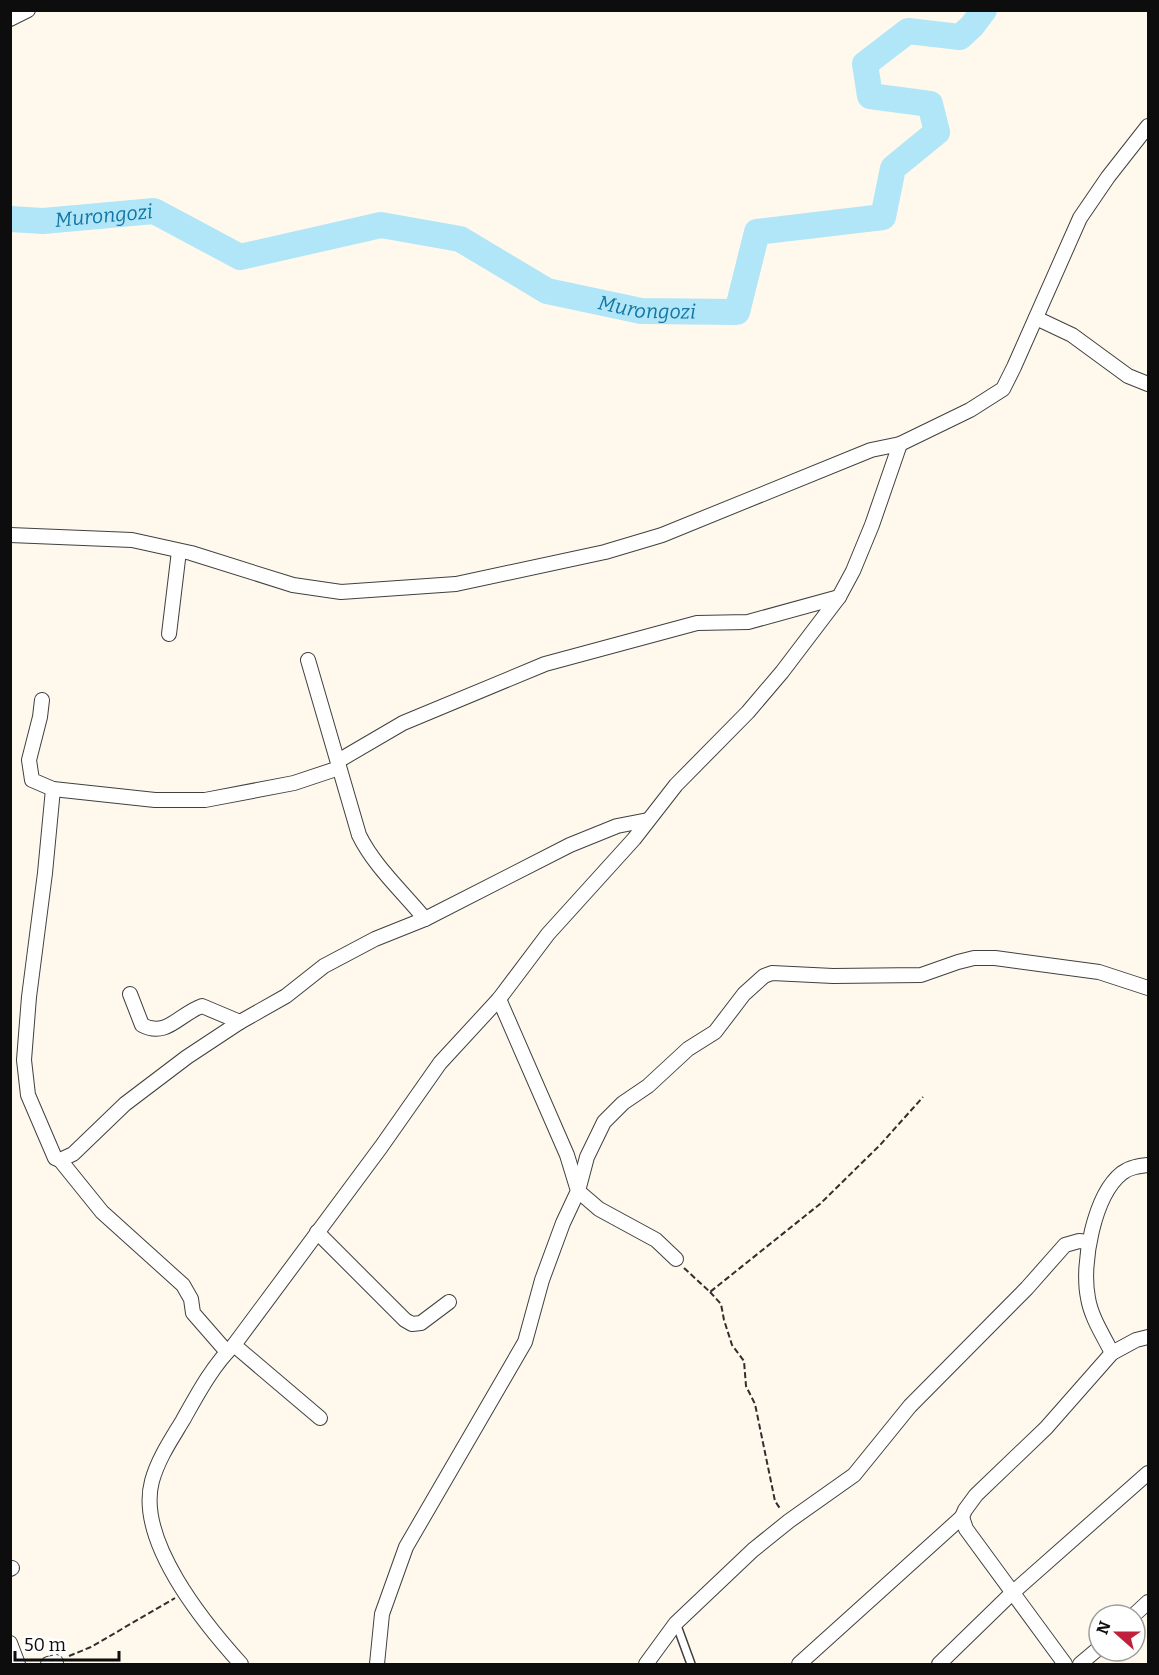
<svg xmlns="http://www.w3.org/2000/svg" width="1159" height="1675" viewBox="0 0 1159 1675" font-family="Bitter,serif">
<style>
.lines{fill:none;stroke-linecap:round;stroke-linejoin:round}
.river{stroke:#b0e6f8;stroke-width:26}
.service-casing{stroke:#404040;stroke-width:10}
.minor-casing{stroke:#404040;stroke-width:16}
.path{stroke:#2f2f2f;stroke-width:2;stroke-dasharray:6 3;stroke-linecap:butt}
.service{stroke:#fff;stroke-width:7}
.minor{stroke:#fff;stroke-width:14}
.labels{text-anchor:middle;stroke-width:6;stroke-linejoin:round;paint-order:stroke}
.water-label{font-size:20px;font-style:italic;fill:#1276a2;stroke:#fff}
</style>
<rect width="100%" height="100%" fill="#fff9ed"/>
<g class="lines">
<path class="river" id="s1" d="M 10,219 L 43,221 L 154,211 L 240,257 L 381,225 L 460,239 L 547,291 L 641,311 L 737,312 L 757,232 L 883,217 L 893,168 L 937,132 L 930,104 L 870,96 L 865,64 L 908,31 L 960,37 L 972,26 L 984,10"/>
<g class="service-casing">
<path id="service" d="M 676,1623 L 691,1664"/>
</g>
<g class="minor-casing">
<g id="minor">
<path d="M 10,19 L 28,10"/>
<path d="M 1036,318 L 1072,335 L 1128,376 L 1148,384"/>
<path d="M 10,535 L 132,540 L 191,553 L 293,585 L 341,592 L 456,584 L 605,552 L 662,535 L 871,450 L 900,444 L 970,410 L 1003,389 L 1014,367 L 1080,218 L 1108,177 L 1148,126"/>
<path d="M 169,634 L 179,551"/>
<path d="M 308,660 L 359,835 C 374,866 403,892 425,919"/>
<path d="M 42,700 L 40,717 L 29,760 L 32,780 L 53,789 L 155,800 L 205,800 L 294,783 L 339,768"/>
<path d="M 338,761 L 403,723 L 545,664 L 697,623 L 748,622 L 839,597"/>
<path d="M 53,789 L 45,873 L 29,997 L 24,1060 L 28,1095 L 55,1158 L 60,1160 L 73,1154 L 125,1104 L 187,1057 L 240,1022 L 286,996 L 324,966 L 375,939 L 425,919 L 570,845 L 617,826 L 648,820"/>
<path d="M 130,994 L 142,1025 C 167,1038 179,1014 202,1006 L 240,1022"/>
<path d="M 60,1160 L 102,1212 L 183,1285 L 191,1299 L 193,1313 L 227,1352"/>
<path d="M 317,1232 L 405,1320 L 412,1324 L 421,1323 L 449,1302"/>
<path d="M 676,1259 L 656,1240 L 599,1209 L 578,1191 L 587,1157 L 604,1122 L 623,1103 L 648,1086 L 688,1049 L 715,1032 L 744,994 L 764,976 L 772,973 L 833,976 L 921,975 L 958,962 L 974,958 L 995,958 L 1099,972 L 1148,988"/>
<path d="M 234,1345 L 320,1418"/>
<path d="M 1112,1353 C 1103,1335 1091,1317 1088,1298 C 1081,1264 1094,1195 1122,1173 C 1130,1167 1139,1166 1148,1165"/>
<path d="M 10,1569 L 12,1568"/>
<path d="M 1134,1615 L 1148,1602"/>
<path d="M 10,1643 L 18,1664"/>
<path d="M 48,1664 L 56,1662"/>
<path d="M 241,1664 C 204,1623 136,1540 152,1481 C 158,1459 171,1440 183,1420 C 197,1395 213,1365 234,1345 L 381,1147 L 440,1063 L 499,999 L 548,934 L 634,839 L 676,785 L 748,712 L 782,672 L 839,597 L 853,571 L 872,525 L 900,444"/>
<path d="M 377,1664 L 382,1614 L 406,1547 L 525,1342 L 542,1280 L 563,1223 L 578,1191 L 567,1155 L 499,999"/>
<path d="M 646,1664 L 676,1623 L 753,1550 L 789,1521 L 854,1475 L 910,1406 L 1027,1288 L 1065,1245 L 1079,1241 L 1088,1242"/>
<path d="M 799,1664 L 962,1517"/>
<path d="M 939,1664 L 1011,1594 L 1148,1473"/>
<path d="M 1065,1664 L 966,1529 L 962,1517 L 965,1510 L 976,1495 L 1046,1428 L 1112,1353 L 1136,1340 L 1148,1337"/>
<path d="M 1080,1664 L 1099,1648"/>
</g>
</g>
<g class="path">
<path d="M 684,1268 L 710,1292 L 820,1204 L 880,1145 L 923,1097"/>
<path d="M 710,1292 L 721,1304 L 724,1320 L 732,1345 L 744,1361 L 746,1386 L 755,1404 L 775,1501 L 781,1510"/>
<path d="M 69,1656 L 91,1647 L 175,1598"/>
</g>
<use href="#service" class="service"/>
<use href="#minor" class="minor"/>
</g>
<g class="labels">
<g class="water-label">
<text dy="7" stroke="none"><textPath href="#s1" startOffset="94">Murongozi</textPath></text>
<text dy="7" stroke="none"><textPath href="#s1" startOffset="670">Murongozi</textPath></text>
</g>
</g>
<rect width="1159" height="1675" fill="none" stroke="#0d0d0d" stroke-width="24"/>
<g transform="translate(1117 1633) rotate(291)"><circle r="28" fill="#ffffff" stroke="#9e9e9e" stroke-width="1.5"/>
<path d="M0-4.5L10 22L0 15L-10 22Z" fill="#c1203c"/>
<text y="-9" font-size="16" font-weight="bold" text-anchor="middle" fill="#0d0d0d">N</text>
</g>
<path d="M15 1651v9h104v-9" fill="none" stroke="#0d0d0d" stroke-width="3"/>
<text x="24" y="1651" font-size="18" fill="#0d0d0d" stroke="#ffffff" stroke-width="4.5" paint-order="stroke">50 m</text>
</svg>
